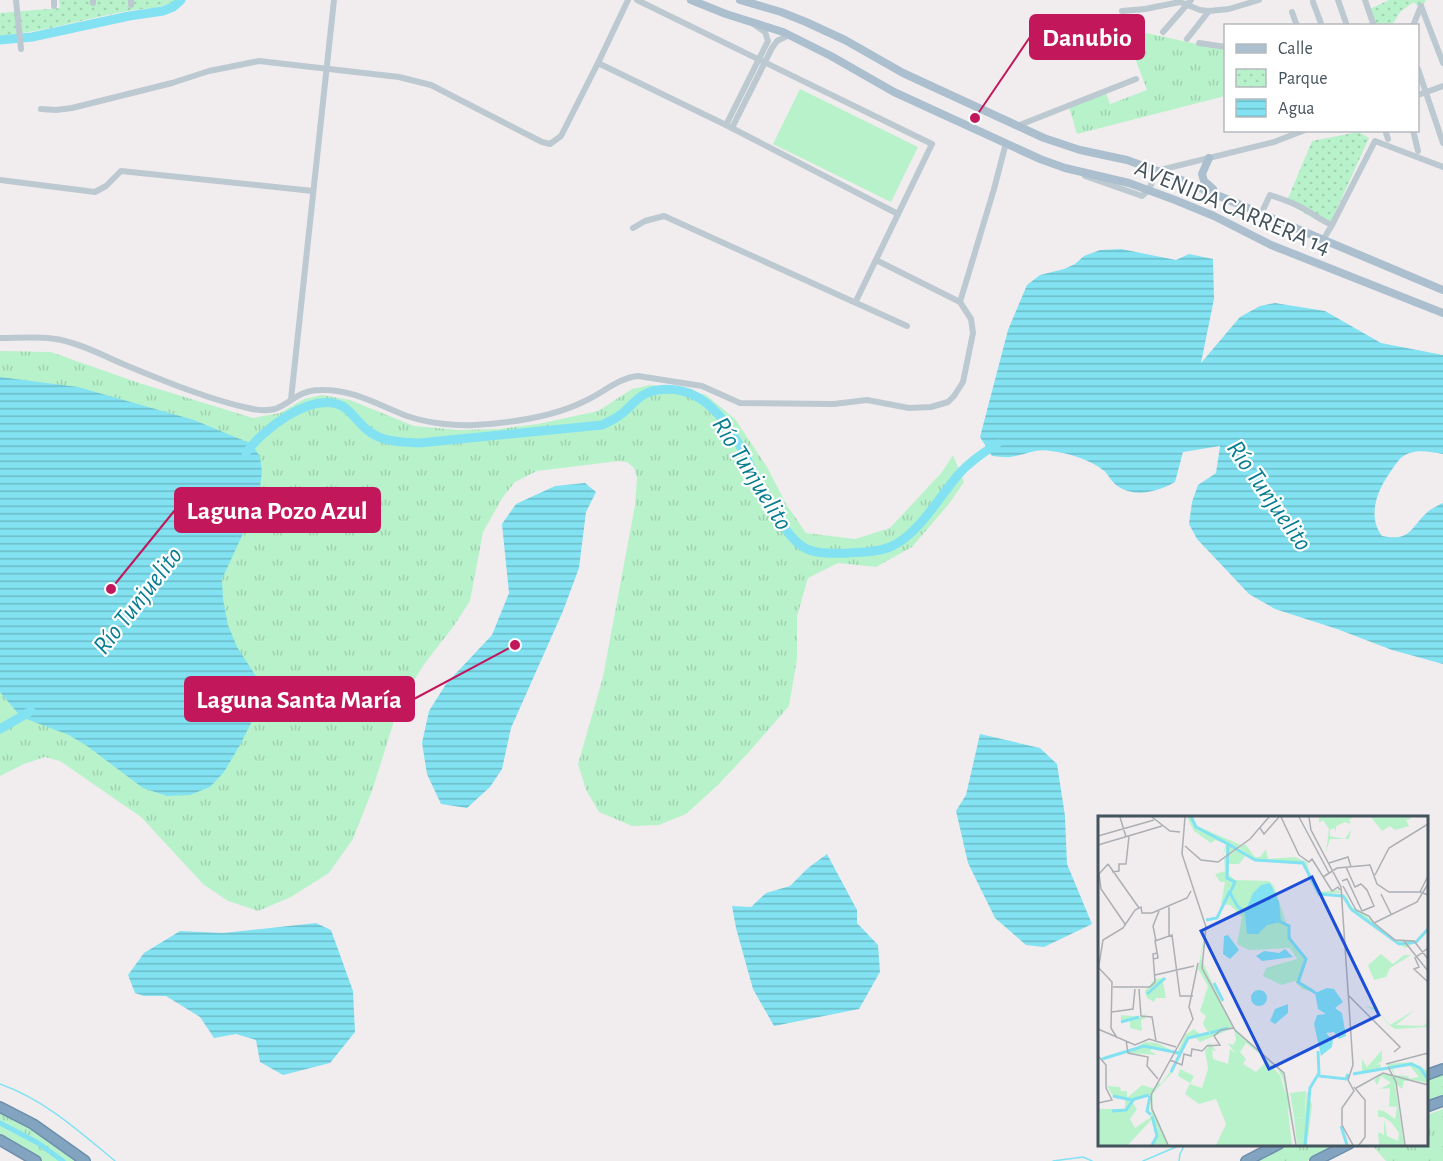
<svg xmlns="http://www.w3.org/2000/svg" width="1443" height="1161" viewBox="0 0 1443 1161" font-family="'Alegreya Sans',sans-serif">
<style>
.grass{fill:url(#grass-tufts)}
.park{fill:url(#park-dots)}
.garden{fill:#b8f2cb}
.water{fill:url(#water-rules)}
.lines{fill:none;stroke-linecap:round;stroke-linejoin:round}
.stream{stroke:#82e2f2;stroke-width:1.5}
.canal{stroke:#82e2f2;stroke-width:5}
.river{stroke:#82e2f2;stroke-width:9}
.highway-casing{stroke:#6d8fac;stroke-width:12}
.minor{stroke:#bdc9d1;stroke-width:6}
.major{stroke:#abbfcf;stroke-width:8}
.highway{stroke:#82a4c0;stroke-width:9}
.labels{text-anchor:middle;stroke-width:4.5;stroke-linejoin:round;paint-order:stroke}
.street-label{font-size:24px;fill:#45535c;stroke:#fff}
.water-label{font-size:26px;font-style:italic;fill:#067d91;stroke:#fff}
.inset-river{fill:none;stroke:#82e2f2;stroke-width:3}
.inset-road{fill:none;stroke:#acafb4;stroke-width:1.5}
.view{fill:#1d4ed8;fill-opacity:0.15;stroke:#1d4ed8;stroke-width:3}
.inset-edge{fill:none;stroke:#45535c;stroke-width:3}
.leader{fill:none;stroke:#c2185b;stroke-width:2}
.callout-dot{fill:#c2185b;stroke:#fff;stroke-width:2}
.callout{fill:#c2185b;stroke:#c2185b;stroke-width:2}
.callout-label{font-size:26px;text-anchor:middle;font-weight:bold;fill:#fff}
</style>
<defs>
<pattern id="grass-tufts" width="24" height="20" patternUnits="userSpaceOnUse" patternTransform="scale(1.5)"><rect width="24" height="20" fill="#b8f2cb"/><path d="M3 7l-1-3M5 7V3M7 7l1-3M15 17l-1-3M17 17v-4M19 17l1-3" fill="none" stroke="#a0d1b1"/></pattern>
<pattern id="park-dots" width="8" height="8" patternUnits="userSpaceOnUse" patternTransform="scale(1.5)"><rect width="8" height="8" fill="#b8f2cb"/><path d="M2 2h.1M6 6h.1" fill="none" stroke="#a0d1b1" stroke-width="1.8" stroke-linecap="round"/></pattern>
<pattern id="water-rules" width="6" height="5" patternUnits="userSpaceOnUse" patternTransform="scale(1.5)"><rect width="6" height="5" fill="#82e2f2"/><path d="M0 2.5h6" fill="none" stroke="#6cbac7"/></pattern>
</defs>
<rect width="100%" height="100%" fill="#f1edee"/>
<g class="grass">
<path d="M 1146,33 L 1225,50 L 1225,96 L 1077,134 L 1069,107 L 1106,93 L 1110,104 L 1147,90 L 1128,39 Z"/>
<path d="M 0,351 L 51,352 L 139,383 L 253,418 L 280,413 L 304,399 L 322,395 L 350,400 L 414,426 L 459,430 L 499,429 L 538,424 L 598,411 L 632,389 L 650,385 L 676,387 L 706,395 L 735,419 L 767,467 L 786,504 L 806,533 L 855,539 L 890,528 L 942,472 L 953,455 L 964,482 L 948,505 L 912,547 L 876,567 L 838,563 L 808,578 L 797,616 L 797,659 L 789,706 L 748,753 L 718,785 L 686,814 L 659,825 L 632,826 L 599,812 L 586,790 L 578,764 L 603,677 L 635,505 L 637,478 L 634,468 L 627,462 L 618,461 L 537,471 L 515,482 L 503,497 L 483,532 L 470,601 L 453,627 L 425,663 L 400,702 L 373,788 L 353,839 L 329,873 L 291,897 L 258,911 L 228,901 L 203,884 L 141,817 L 60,761 L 45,757 L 24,764 L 0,776 Z"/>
<path d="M 1443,1073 L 1443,1098 L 1427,1104 L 1426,1079 Z"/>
<path d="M 1443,1109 L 1443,1161 L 1386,1161 L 1372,1145 L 1426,1144 L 1427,1115 Z"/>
<path d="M 0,1111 L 23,1122 L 79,1161 L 42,1161 L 0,1137 Z"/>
<path d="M 1287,1145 L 1341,1145 L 1307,1161 L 1253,1161 Z"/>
</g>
<g class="park">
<path d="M 59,0 L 176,0 C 162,10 142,8 127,11 C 84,19 43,32 0,36 L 0,13 L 60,8 Z"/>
<path d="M 1389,0 L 1426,0 L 1423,6 L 1417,6 L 1414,2 L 1401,11 L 1392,25 L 1375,25 L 1370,9 Z"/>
<path d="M 1358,132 L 1369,138 L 1329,226 C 1314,220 1301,210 1286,203 L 1312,141 Z"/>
</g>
<path class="garden" d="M 800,89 L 918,147 L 891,202 L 773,144 Z"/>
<g class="water">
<path d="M 1121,249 L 1176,260 L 1189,254 L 1213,259 L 1214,299 L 1201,363 L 1240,317 L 1260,306 L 1275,303 L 1325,311 L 1381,343 L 1443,355 L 1443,454 C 1429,452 1415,448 1402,457 C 1398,460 1394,467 1391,471 C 1377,490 1367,516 1382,536 C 1413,542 1410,526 1430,510 C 1434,507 1439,505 1443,503 L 1443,664 L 1392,650 L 1337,629 L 1275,609 L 1249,594 L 1197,539 L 1189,524 L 1192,502 L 1198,485 L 1216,473 L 1220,446 L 1183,452 L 1175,482 C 1157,492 1133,499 1115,484 C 1110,480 1108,473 1103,470 C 1089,459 1068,453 1051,451 C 1036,448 1025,455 1010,457 C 1005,458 998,456 992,456 L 980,437 L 1008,330 L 1027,285 L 1040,275 L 1064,269 L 1075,264 L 1084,256 L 1100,250 Z"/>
<path d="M 0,377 L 78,387 L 194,420 L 252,444 L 260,457 L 262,472 L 258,501 L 222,579 L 223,599 L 228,625 L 237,647 L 259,681 L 259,697 L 256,713 L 240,745 L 224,772 L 210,787 L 190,795 L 167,796 L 143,788 L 87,746 L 69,735 L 21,717 L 0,692 Z"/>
<path d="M 585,483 L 596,492 L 586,512 L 579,568 L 563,611 L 511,728 L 502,769 L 490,787 L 467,808 L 441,804 L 427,774 L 422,743 L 429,711 L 446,684 L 492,635 L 509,593 L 502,524 L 516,504 L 555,486 Z"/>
<path d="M 980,734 L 1040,748 L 1057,764 L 1065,816 L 1067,864 L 1092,924 L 1044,947 L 1026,945 L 995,918 L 968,863 L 956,811 L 966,795 Z"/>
<path d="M 827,854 L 857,910 L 857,923 L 878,945 L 880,972 L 859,1009 L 774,1026 L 753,989 L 736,928 L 732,906 L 751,907 L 766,893 L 790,886 L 808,868 Z"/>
<path d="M 316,923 L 331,930 L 353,991 L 355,1032 L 330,1063 L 283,1075 L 260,1062 L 256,1040 L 236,1034 L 214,1038 L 200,1017 L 166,996 L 144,996 L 135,993 L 128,975 L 144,953 L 180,931 L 223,933 Z"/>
</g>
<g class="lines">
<g class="stream">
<path d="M 0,1084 C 45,1100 79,1131 115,1161"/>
<path d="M 1053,1161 L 1083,1157 L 1092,1161"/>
<path d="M 1143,1161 L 1183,1144"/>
<path d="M 1179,1161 L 1180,1154 L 1185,1144"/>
</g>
<path class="canal" d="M 0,1123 L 38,1143 L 63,1161"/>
<g class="river">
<path d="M 0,40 L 32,37 L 129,16 L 163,11 L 173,7 L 181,0"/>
<path d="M 246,453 C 262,430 309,393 340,405 C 348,408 354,417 360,423 C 376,442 396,442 419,443 L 602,425 C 610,421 618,418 625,411 C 636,401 642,392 658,390 C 728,380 749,477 780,521 C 787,531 794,542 805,548 C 818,555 835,553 849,553 C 863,552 882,552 894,545 C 919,533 940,496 958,475 C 969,462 984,452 997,444"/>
<path d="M 0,729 L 31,711"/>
</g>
<g class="highway-casing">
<g id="highway">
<path d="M 1426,1075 L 1443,1069"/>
<path d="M 0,1107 L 33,1124 L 85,1161"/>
<path d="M 1426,1107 L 1443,1101"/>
<path d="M 0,1140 L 36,1161"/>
<path d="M 1246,1161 L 1279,1144"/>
<path d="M 1315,1161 L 1349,1144"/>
</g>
</g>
<g class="minor">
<path d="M 16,0 L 21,49"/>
<path d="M 54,0 L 54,6"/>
<path d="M 93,0 L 93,3"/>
<path d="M 131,0 L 131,5"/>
<path d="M 628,0 L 598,63 L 726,125 L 898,214"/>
<path d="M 637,0 L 932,144 L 856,301"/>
<path d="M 1338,0 L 1347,26"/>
<path d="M 1365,0 L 1374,26"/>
<path d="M 1313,2 L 1322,26"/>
<path d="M 1421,6 L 1443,63"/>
<path d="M 1122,11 L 1145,9 L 1180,2 L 1200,10 L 1209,11 L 1229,9 L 1259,0"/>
<path d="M 1292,12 L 1297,26"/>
<path d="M 1413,26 L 1421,6"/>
<path d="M 1163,32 L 1191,0"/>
<path d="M 1187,39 L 1209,11"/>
<path d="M 1199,43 L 1226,47"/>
<path d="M 1418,69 L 1443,143"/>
<path d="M 1418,95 L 1443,86"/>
<path d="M 41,109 L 56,110 L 72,108 L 172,83 L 209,71 L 259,61 L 399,77 L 431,85 L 542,142 L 550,144 L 561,136 L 598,63"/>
<path d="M 726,125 L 768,41 L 765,32 L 755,25"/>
<path d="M 1017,126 L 1136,79"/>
<path d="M 732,128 L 772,48 L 777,41 L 789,35"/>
<path d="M 1385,130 L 1388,139"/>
<path d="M 1413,130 L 1418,151"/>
<path d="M 1085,176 L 1142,196 L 1149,190 L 1156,171 L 1274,142 L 1305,130"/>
<path d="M 0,180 L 95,192 L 106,186 L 121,171 L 313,191"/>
<path d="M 1261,214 L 1270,195 C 1283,199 1295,203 1306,210 C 1315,215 1322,221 1332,225 L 1375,141 L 1443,167"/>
<path d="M 633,228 L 645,221 L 664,216 L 907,326"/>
<path d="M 1323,240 L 1332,225"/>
<path d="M 876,260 L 960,302"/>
<path d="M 0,338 C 24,338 49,335 72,343 C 90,348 106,357 123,364 C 162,380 207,399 248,408 C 256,410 266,411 275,409 C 291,403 299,390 320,390 C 353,389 378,405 407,416 C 427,423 453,426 474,425 C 511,423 551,418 585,401 C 603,393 618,378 638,376 L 702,386 L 740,403 L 834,404 L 867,400 L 909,408 L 931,407 L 948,402 L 954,396 L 963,382 L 973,333 L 971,319 L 960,302 L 994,189 L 1006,143"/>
<path d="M 291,399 L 334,0"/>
</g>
<g class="major">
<path d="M 691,0 L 726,14 L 783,32 L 831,56 L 894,92 L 1040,159 L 1065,168 L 1129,183 L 1175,200 L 1214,216 L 1271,245 L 1443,313"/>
<path d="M 740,0 L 781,12 L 806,22 L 845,40 L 903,73 L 1044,138 L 1080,150 L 1127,160 L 1174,177 L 1443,290"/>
<path d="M 1209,158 L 1202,174 L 1204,181 L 1213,189"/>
</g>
<use href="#highway" class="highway"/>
</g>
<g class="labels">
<g class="street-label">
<text transform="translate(1233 207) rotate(23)" y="8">AVENIDA CARRERA 14</text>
</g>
<g class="water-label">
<text transform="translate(753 473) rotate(58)" y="9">Río Tunjuelito</text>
<text transform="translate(1270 495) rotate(55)" y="9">Río Tunjuelito</text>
<text transform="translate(137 600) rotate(-52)" y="9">Río Tunjuelito</text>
</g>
</g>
<g transform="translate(1098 816)">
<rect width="330" height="330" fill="#f1edee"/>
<path d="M 89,1 L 95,1 L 99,10 L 143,29 L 128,40 L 128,32 L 124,42 L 128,28 L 117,24 L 113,27 L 96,15 ZM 221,1 L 256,1 L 251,4 L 253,8 L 247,6 L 238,10 L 238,16 L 236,12 L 232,14 L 232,20 L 247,23 L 253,13 L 251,23 L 232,23 L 228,36 L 231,13 L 225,4 L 221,7 ZM 273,1 L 311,1 L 313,3 L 308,4 L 311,10 L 297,14 L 292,10 L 284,15 ZM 140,33 L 148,39 L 141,48 L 130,48 L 131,59 L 137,64 L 171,65 L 176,70 L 194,125 L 209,143 L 202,167 L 215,173 L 213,175 L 204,173 L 197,165 L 183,169 L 165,160 L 168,152 L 199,143 L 192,132 L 151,134 L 139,128 L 144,101 L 132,89 L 123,88 L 127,66 L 122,66 L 117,58 L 127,55 L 126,43 ZM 247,77 L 253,91 L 263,95 L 296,124 L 317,126 L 330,111 L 330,117 L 325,118 L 317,127 L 307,132 L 250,92 ZM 108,110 L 103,142 L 135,212 L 102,226 L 98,222 L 90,223 L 74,257 L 55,277 L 54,291 L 71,329 L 56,329 L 59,320 L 53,295 L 53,304 L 30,329 L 0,329 L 0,293 L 27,293 L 27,283 L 16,282 L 9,270 L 22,271 L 23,275 L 29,275 L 29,282 L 44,269 L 58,273 L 59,266 L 63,268 L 80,245 L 80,239 L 75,238 L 79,238 L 87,219 L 96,213 L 104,220 L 110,216 L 105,208 L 108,200 L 102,195 L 110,170 L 100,153 ZM 52,279 L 53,301 L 37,312 L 32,303 L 39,293 L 34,286 ZM 283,138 L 295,148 L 306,139 L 313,139 L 292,152 L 288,161 L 276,164 L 270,149 ZM 69,162 L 65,166 L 68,182 L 58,182 L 56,186 L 49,182 L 47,175 L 57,163 ZM 51,193 L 45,200 L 48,202 L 43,204 L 44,215 L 32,212 L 32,202 L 23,207 L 23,199 L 45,201 ZM 136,213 L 186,258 L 198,329 L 189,287 L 194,329 L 118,329 L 128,308 L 118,283 L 101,288 L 87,278 L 92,267 L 80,260 L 82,253 L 96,260 L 92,268 L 104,272 L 110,253 L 107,234 L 112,230 L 108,229 L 112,227 L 118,235 L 114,234 L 115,243 L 130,248 L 132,233 L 138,237 L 129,227 L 135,229 L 138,224 ZM 148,227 L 179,252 L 185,263 L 188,280 L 182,259 L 169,245 L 158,256 L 145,248 L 148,243 L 142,236 ZM 47,226 L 59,227 L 75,235 L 54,232 L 52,235 L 59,239 L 30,237 ZM 314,246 L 330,255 L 330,267 L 310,263 L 321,261 L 312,250 L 294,251 L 297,259 L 289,248 ZM 209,275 L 214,289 L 209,329 L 199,329 L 196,301 L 207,302 Z" fill="#b8f2cb" fill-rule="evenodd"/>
<path d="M 284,234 L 284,245 L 278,249 L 282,248 L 283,252 L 264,257 L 264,243 L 269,251 Z" fill="#b8f2cb"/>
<path d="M 208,275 L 207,302 L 196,301 L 192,277 Z" fill="#b8f2cb"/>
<path d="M 147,28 L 157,41 L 162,41 L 168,33 L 170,43 L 197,41 L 209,46 L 212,60 L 222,76 L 239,74 L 243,77 L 222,77 L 211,63 L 205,46 L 157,43 L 141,32 ZM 267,190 L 277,192 L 292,209 L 317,194 L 298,209 L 326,210 L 329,206 L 330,211 L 297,213 L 290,208 L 281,197 ZM 283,258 L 310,260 L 313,265 L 306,265 L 304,273 L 297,267 L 306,329 L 281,329 L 280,316 L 286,319 L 286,303 L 289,320 L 300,325 L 301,317 L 293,306 L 285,301 L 280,301 L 280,294 L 286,295 L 297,303 L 299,291 L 281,290 L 291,290 L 292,272 L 282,273 L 293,267 L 283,260 L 279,269 L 276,264 Z" fill="#b8f2cb"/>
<path d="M 172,67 L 181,86 L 183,106 L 169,109 L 160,118 L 149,118 L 147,96 L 155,77 L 163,69 ZM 130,119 L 141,134 L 132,143 L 125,138 L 126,120 ZM 187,133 L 195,141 L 164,145 L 158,140 L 166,135 L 181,137 ZM 229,172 L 236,173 L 245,186 L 237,192 L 244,197 L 248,220 L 241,223 L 236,216 L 228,217 L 235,224 L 234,231 L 223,240 L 216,208 L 219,199 L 228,198 L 220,193 L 217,177 ZM153 182a8 8 0 1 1 16 0a8 8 0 1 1-16 0ZM 190,188 L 190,197 L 177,208 L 172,205 L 177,193 Z" fill="#82e2f2"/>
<path class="inset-river" d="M 93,1 L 98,11 L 130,28 L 129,62 L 137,66 L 132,77 L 140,91 L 150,98M 130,28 L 157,44 L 205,47 L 221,78 L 245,80 L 254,94 L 301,128 L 318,126 L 330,113M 108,104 L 119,102 L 132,75M 181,105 L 191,110 L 191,122 L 208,143 L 200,166 L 221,179M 116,167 L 125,185M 49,178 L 67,162M 23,206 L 41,201M 112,217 L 130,212M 4,243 L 46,230 L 81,237M 73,256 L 90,222 L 111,217M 255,258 L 313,248 L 322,252 L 330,263M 221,260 L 248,263 L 250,258M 15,280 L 34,284M 52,280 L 49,295 L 53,299M 14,295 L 28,294 L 36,283 L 51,279M 54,300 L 59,320 L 54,329M 243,310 L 249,329M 207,329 L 212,272 L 221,257 L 220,235"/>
<path class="inset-road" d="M 22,1 L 28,21M 54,1 L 72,15 L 82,16M 87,1 L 84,38 L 108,111 L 104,152 L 137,214 L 186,257 L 198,329M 183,1 L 201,39M 201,1 L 231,57M 211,1 L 213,14 L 243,71 L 255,249 L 250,264 L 256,275 L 244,292 L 244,309 L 255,329M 162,12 L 166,18 L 181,1M 0,20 L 56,4M 0,29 L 64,10M 87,30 L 103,44 L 120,46 L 152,23 L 171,1M 201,39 L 211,46 L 214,43 L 234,75 L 240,71 L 242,74M 231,47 L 250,41 L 253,51M 10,48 L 1,58 L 3,73 L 27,108M 10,48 L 41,92M 248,51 L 257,71 L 263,68 L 269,74 L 276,90 L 264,95M 14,56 L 21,55 L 21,48 L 28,48 L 31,20M 277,59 L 291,32 L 330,8M 330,60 L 322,76 L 330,79M 225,61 L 239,52 L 272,49 L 279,68 L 291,76 L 322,76M 244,65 L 249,63 L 264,95M 245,70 L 258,94 L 271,100 L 276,107 L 319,86 L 330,68M 283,78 L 293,98M 276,107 L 297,124 L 316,125 L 330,143M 71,120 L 71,89M 58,125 L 55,110 L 61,95M 306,125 L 330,155M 330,132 L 317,142 L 321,151 L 316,153 L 330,166M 55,143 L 60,142 L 57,125 L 74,119 L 82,180 L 95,180M 0,151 L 14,166 L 13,212 L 19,222M 0,155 L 5,124 L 25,112 L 37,94 L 43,91 L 44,97 L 54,97 L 89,82 L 93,75M 57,159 L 96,150M 15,171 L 52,171 L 57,166 L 55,138 L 59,137M 41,173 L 43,200 L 54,201 L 58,225M 250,179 L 302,231 L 296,236M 14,196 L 35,193 L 37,173M 0,213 L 37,229 L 51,223 L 78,231M 28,224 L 30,237 L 50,241 L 49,250 L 60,263M 0,240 L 8,249 L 8,272 L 14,284 L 0,287M 72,244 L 84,249 L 86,238 L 93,240 L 94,233 L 104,235 L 109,230 L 122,229 L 116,220 L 123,214 L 136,212M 288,248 L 330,237M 290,251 L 298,266 L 307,329M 256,271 L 267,284 L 267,321 L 261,329M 258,272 L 285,257 L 330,269M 70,329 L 54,293 L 53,279 L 95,203 L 91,191 L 100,147"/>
<path class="view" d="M 214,61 L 281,199 L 171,253 L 103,115 Z"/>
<rect width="330" height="330" class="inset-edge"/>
</g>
<path class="leader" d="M975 118L1030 37M111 589L175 510M515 645L414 699"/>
<g class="callout-dot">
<circle cx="975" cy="118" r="6"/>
<circle cx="111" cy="589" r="6"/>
<circle cx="515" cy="645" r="6"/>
</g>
<g class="callout">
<rect x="1030" y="15" width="114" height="44" rx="6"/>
<rect x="175" y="488" width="205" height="44" rx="6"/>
<rect x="185" y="677" width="229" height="44" rx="6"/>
</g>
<g class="callout-label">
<text x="1087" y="46">Danubio</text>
<text x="277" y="519">Laguna Pozo Azul</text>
<text x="299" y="708">Laguna Santa María</text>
</g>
<rect x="1224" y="24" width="195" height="108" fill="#ffffff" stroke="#b5babe" stroke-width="1.5"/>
<rect x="1236" y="44" width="30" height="9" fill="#abbfcf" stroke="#b5babe" stroke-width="1.5"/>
<text x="1278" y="54" font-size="18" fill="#45535c">Calle</text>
<rect x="1236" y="69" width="30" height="18" fill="url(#park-dots)" stroke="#b5babe" stroke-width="1.5"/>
<text x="1278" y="84" font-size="18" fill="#45535c">Parque</text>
<rect x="1236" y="99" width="30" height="18" fill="url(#water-rules)" stroke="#b5babe" stroke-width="1.5"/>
<text x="1278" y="114" font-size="18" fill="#45535c">Agua</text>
</svg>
